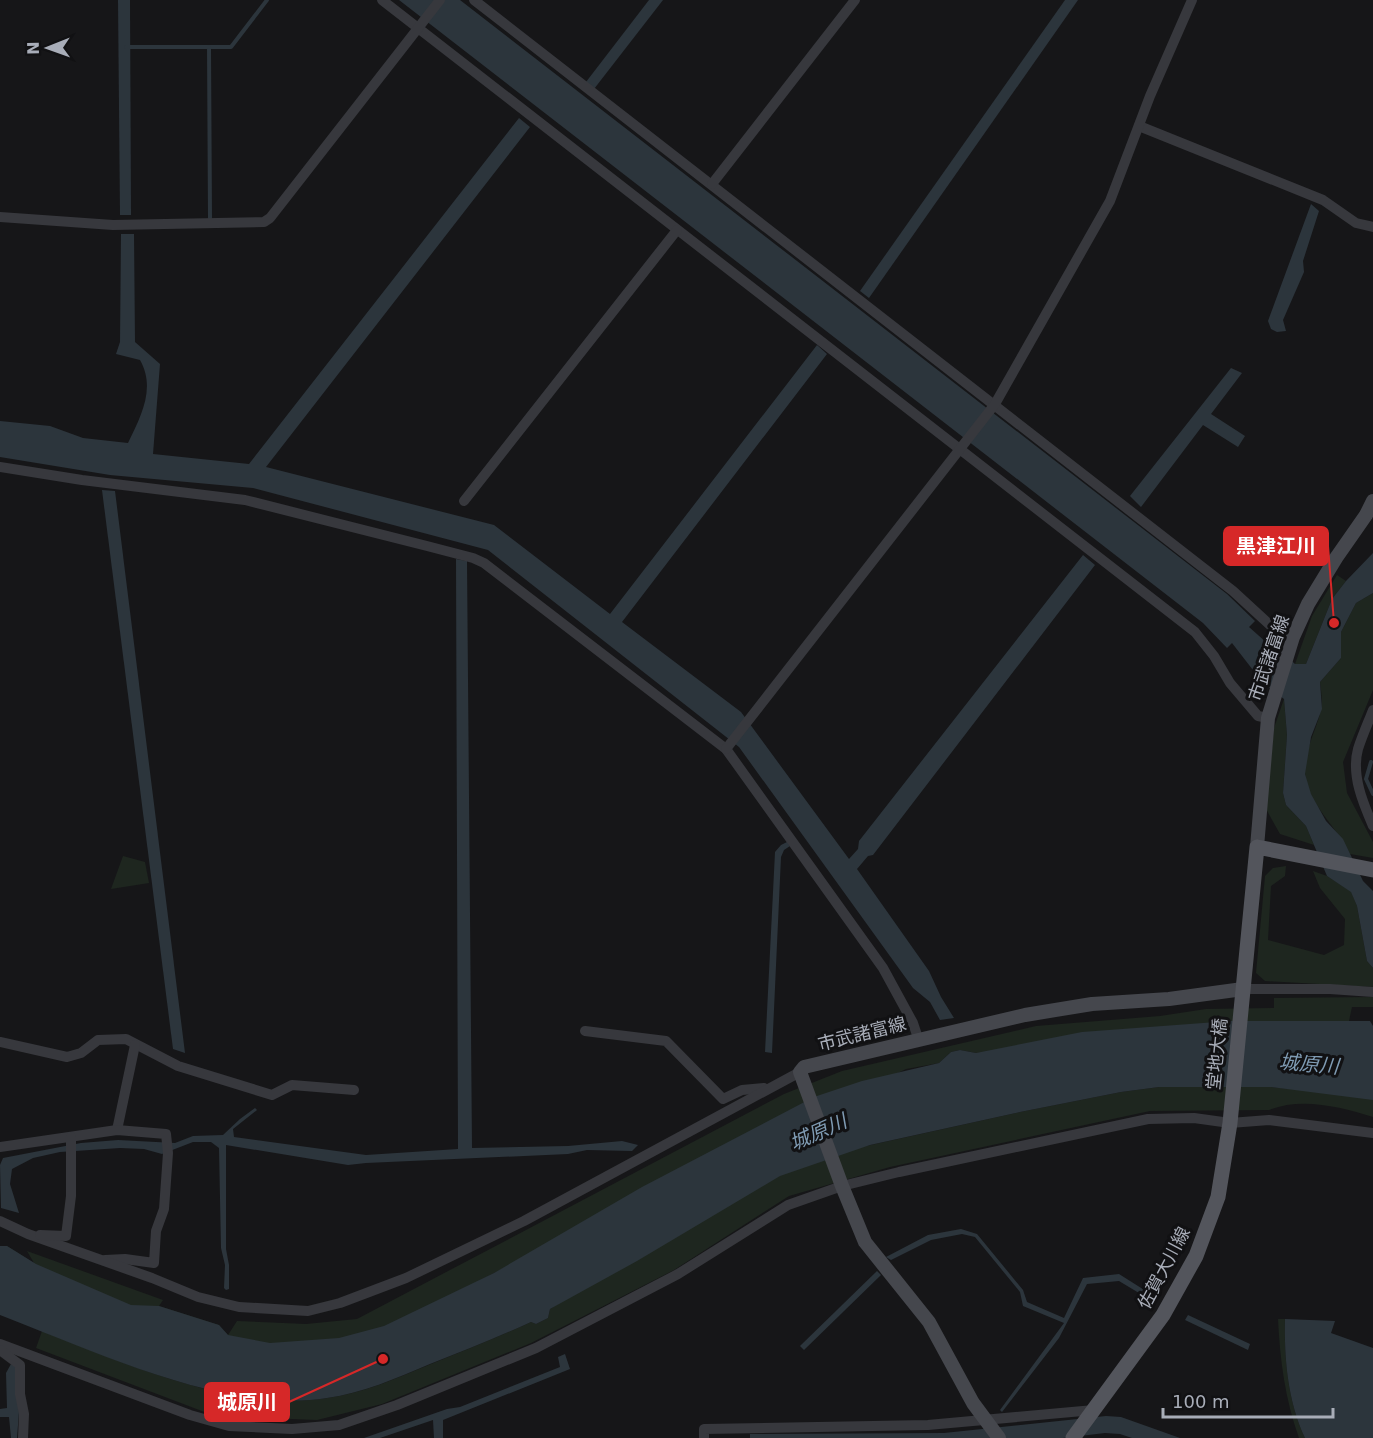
<svg xmlns="http://www.w3.org/2000/svg" width="1373" height="1438" viewBox="0 0 1373 1438" font-family="'DejaVu Sans','Noto Sans JP',sans-serif">
<style>
.green{fill:#1e261f}
.water{fill:#2c353c}
.lines{fill:none;stroke-linecap:round;stroke-linejoin:round}
.stream{stroke:#2c353c;stroke-width:4}
.street{stroke:#37383d;stroke-width:10}
.secondary{stroke:#45474d;stroke-width:14}
.primary{stroke:#53555c;stroke-width:15}
.labels{text-anchor:middle;stroke-width:6;stroke-linejoin:round;paint-order:stroke}
.street-label{font-size:18px;fill:#a8adb8;stroke:#111113}
.water-label{font-size:20px;font-style:italic;fill:#7f9bb3;stroke:#111113}
.leader{fill:none;stroke:#d62828;stroke-width:2}
.callout-dot{fill:#d62828;stroke:#111113;stroke-width:2}
.callout{fill:#d62828;stroke:#d62828;stroke-width:2}
.callout-label{font-size:20px;text-anchor:middle;font-weight:bold;fill:#fff}
</style>
<rect width="100%" height="100%" fill="#161618"/>
<g class="green">
<path d="M 1337,575 L 1346,581 L 1332,599 L 1306,664 L 1295,664 L 1312,616 Z"/>
<path d="M 1373,593 L 1373,690 L 1343,762 L 1347,793 L 1373,842 L 1373,858 L 1350,854 C 1339,829 1306,802 1305,773 C 1304,751 1316,731 1321,710 C 1323,702 1321,691 1320,682 L 1341,658 L 1341,632 L 1356,603 Z"/>
<path d="M 1284,699 L 1287,735 L 1283,793 L 1286,805 L 1306,826 L 1314,845 L 1280,834 L 1266,809 L 1274,728 Z"/>
<path d="M 123,856 L 145,862 L 149,883 L 111,889 Z"/>
<path d="M 1286,866 L 1285,876 L 1271,886 L 1268,940 L 1324,955 L 1344,945 L 1345,919 L 1320,888 L 1313,871 L 1327,876 L 1351,891 L 1357,906 L 1367,961 L 1373,968 L 1373,987 L 1265,981 L 1256,973 L 1265,876 L 1273,868 Z"/>
<path d="M 1373,997 L 1373,1007 L 1352,1007 L 1349,1021 L 1356,1027 L 976,1053 L 960,1050 L 951,1052 L 939,1063 L 906,1069 L 494,1273 L 384,1331 L 260,1355 L 119,1312 L 0,1246 L 7,1246 L 34,1263 L 27,1251 L 163,1300 L 159,1306 L 219,1325 L 228,1335 L 237,1321 L 306,1324 L 357,1319 L 784,1094 L 842,1071 L 1036,1026 L 1160,1016 L 1206,1009 L 1274,1008 L 1274,998 Z"/>
<path d="M 1226,1085 L 1271,1087 L 1373,1097 L 1373,1117 C 1340,1107 1302,1097 1269,1110 L 1150,1111 L 890,1167 L 789,1196 L 674,1270 L 531,1343 L 382,1404 L 317,1420 L 215,1416 L 36,1348 L 42,1331 C 126,1364 236,1413 327,1398 C 364,1393 397,1378 431,1364 C 464,1351 498,1337 531,1322 L 536,1324 L 548,1318 L 550,1309 L 762,1169 L 1020,1112 L 1121,1092 L 1159,1087 Z"/>
<path d="M 1278,1319 L 1285,1319 C 1284,1359 1288,1402 1305,1438 L 1299,1438 C 1285,1399 1280,1360 1278,1319 Z"/>
</g>
<g class="water">
<path d="M 118,0 L 130,0 L 131,215 L 120,215 Z"/>
<path d="M 399,0 L 460,0 L 1227,594 L 1255,621 L 1249,627 L 1267,643 L 1276,646 L 1295,664 L 1306,664 L 1332,599 L 1346,581 L 1373,553 L 1373,593 L 1356,603 L 1341,632 L 1341,658 L 1320,682 L 1322,709 L 1311,737 L 1305,774 L 1311,794 L 1326,821 L 1343,839 L 1363,881 L 1373,891 L 1373,968 L 1367,961 L 1357,906 L 1351,892 L 1327,876 L 1306,826 L 1286,805 L 1283,793 L 1287,735 L 1284,699 L 1263,683 L 1232,643 L 1227,648 L 1203,623 Z"/>
<path d="M 649,0 L 663,0 L 594,89 L 586,82 Z"/>
<path d="M 1065,0 L 1078,0 L 869,298 L 860,291 Z"/>
<path d="M 519,118 L 530,127 L 266,467 L 494,525 L 610,614 L 817,345 L 827,354 L 622,622 L 741,712 L 849,859 L 858,849 L 859,841 L 1083,555 L 1095,565 L 873,855 L 868,856 L 857,869 L 929,971 L 941,997 L 954,1018 L 940,1020 L 930,1002 L 913,988 L 739,747 L 488,550 L 253,488 L 110,475 L 0,457 L 0,421 L 50,426 L 83,438 L 128,443 C 141,416 156,388 140,360 L 116,354 L 120,342 L 121,234 L 134,234 L 135,342 L 160,364 L 153,454 L 249,464 Z"/>
<path d="M 1311,204 L 1319,211 L 1303,261 L 1304,272 L 1283,320 L 1286,331 L 1277,332 L 1271,329 L 1268,321 Z"/>
<path d="M 1231,368 L 1242,373 L 1211,414 L 1245,436 L 1238,447 L 1203,425 L 1141,507 L 1130,496 Z"/>
<path d="M 102,490 L 115,491 L 185,1053 L 173,1049 Z"/>
<path d="M 456,559 L 467,561 L 472,1148 L 568,1146 L 622,1141 L 638,1145 L 632,1151 L 587,1150 L 568,1154 L 366,1163 L 348,1165 L 226,1145 L 226,1249 L 229,1265 L 229,1289 L 226,1290 L 224,1288 L 225,1265 L 221,1248 L 219,1148 L 211,1142 L 193,1142 L 162,1154 L 144,1149 L 120,1148 L 60,1152 L 33,1158 L 12,1169 L 10,1184 L 19,1213 L 1,1208 L 0,1165 L 3,1158 L 81,1143 L 118,1140 L 175,1143 L 193,1136 L 223,1135 L 240,1119 L 255,1108 L 257,1110 L 233,1129 L 234,1137 L 366,1155 L 458,1149 Z"/>
<path d="M 787,842 L 790,846 L 784,850 L 781,857 L 772,1053 L 765,1052 L 775,852 L 781,845 Z"/>
<path d="M 1230,1021 L 1370,1021 L 1373,1026 L 1373,1100 L 1271,1087 L 1159,1087 L 1121,1092 L 1020,1112 L 870,1145 L 780,1176 L 637,1261 L 550,1309 L 548,1318 L 536,1324 L 531,1322 C 498,1337 464,1351 430,1364 C 397,1378 363,1393 327,1398 C 225,1414 94,1351 0,1315 L 0,1246 L 7,1246 L 36,1264 L 131,1305 L 159,1306 L 219,1325 L 228,1335 L 270,1343 L 339,1338 L 384,1326 L 494,1273 L 642,1187 L 814,1097 L 862,1081 L 939,1063 L 951,1052 L 960,1050 L 976,1053 L 1082,1032 Z"/>
<path d="M 961,1229 L 977,1234 L 1023,1290 L 1027,1302 L 1064,1318 L 1083,1278 L 1119,1274 L 1157,1298 L 1154,1302 L 1119,1281 L 1087,1284 L 1059,1338 L 1002,1412 L 1000,1410 L 1064,1323 L 1023,1306 L 1020,1292 L 975,1237 L 962,1234 L 931,1240 L 891,1260 L 886,1257 L 928,1235 Z"/>
<path d="M 877,1271 L 881,1275 L 804,1350 L 800,1346 Z"/>
<path d="M 1188,1315 L 1250,1344 L 1248,1350 L 1185,1320 Z"/>
<path d="M 1285,1319 L 1335,1321 L 1331,1333 L 1373,1348 L 1373,1438 L 1305,1438 C 1288,1402 1284,1359 1285,1319 Z"/>
<path d="M 565,1354 L 570,1369 L 443,1420 L 443,1438 L 434,1438 L 433,1420 L 380,1438 L 364,1438 L 447,1409 L 460,1407 L 560,1367 L 558,1357 Z"/>
<path d="M 11,1364 L 17,1368 L 19,1412 L 17,1438 L 11,1438 L 9,1417 L 0,1417 L 0,1409 L 7,1408 L 6,1373 Z"/>
<path d="M 1106,1416 L 1121,1417 L 1180,1438 L 1132,1438 L 1120,1434 L 1105,1433 L 1063,1438 L 750,1438 L 750,1434 L 944,1433 Z"/>
</g>
<g class="lines">
<g class="stream">
<path d="M 126,47 L 231,47 L 267,0"/>
<path d="M 209,47 L 210,218"/>
<path d="M 1371,762 L 1366,779 L 1373,794"/>
</g>
<g class="street">
<path d="M 382,0 L 1195,632 L 1214,656 L 1230,683 L 1258,716 L 1268,718"/>
<path d="M 474,0 L 1233,591 L 1270,625 L 1293,637"/>
<path d="M 1139,126 L 1323,200 L 1356,223 L 1373,227"/>
<path d="M 712,184 L 855,0"/>
<path d="M 0,217 L 113,225 L 264,222 L 270,218 L 440,0"/>
<path d="M 0,467 L 82,480 L 245,500 L 427,546 L 473,558 L 484,563 L 726,749 L 883,968 L 913,1023 L 918,1038"/>
<path d="M 464,501 L 677,230"/>
<path d="M 1373,710 C 1368,723 1362,736 1358,749 C 1351,775 1363,803 1373,826"/>
<path d="M 726,749 L 995,404 L 1110,201 L 1150,96 L 1192,0"/>
<path d="M 1243,989 L 1330,989 L 1373,992"/>
<path d="M 585,1031 L 666,1041 L 723,1099 L 742,1090 L 764,1088"/>
<path d="M 0,1042 L 67,1057 L 81,1053 L 98,1040 L 126,1039 L 178,1066 L 272,1095 L 292,1085 L 354,1090"/>
<path d="M 117,1130 L 135,1045"/>
<path d="M 0,1147 L 117,1130 L 166,1134 L 168,1153 L 164,1209 L 156,1231 L 154,1263 L 125,1259 L 105,1260"/>
<path d="M 0,1221 L 28,1234 L 152,1278 L 198,1297 L 239,1307 L 308,1311 L 340,1303 L 406,1278 L 524,1221 L 800,1072"/>
<path d="M 40,1235 L 66,1236 L 71,1196 L 71,1137"/>
<path d="M 0,1344 L 190,1415 L 229,1426 L 292,1429 L 339,1425 L 397,1405 L 536,1348 L 678,1274 L 788,1205 L 842,1186 L 899,1172 L 1148,1119 L 1194,1118 L 1230,1123 L 1269,1120 L 1373,1133"/>
<path d="M 0,1350 L 20,1365 L 20,1394 L 24,1414 L 23,1438"/>
<path d="M 704,1438 L 704,1429 L 928,1425 L 1094,1410"/>
</g>
<g class="secondary">
<path d="M 1257,847 L 1268,718 L 1293,637 L 1308,604 L 1336,558 L 1366,515 L 1373,501"/>
<path d="M 999,1438 L 973,1403 L 929,1322 L 865,1242 L 842,1186 L 800,1072 L 804,1067 L 1025,1015 L 1092,1004 L 1169,999 L 1243,989"/>
</g>
<path class="primary" d="M 1073,1438 L 1163,1315 L 1196,1256 L 1218,1197 L 1230,1123 L 1257,847 L 1373,870"/>
</g>
<g class="labels">
<g class="street-label">
<text transform="translate(1269 658) rotate(-71)" y="6">市武諸富線</text>
<text transform="translate(862 1034) rotate(-14)" y="6">市武諸富線</text>
<text transform="translate(1217 1054) rotate(-84)" y="6">堂地大橋</text>
<text transform="translate(1164 1268) rotate(-62)" y="6">佐賀大川線</text>
</g>
<g class="water-label">
<text transform="translate(1309 1064) rotate(5)" y="7">城原川</text>
<text transform="translate(818 1132) rotate(-24)" y="7">城原川</text>
</g>
</g>
<path class="leader" d="M1334 623L1328 546M383 1359L289 1402"/>
<g class="callout-dot">
<circle cx="1334" cy="623" r="6"/>
<circle cx="383" cy="1359" r="6"/>
</g>
<g class="callout">
<rect x="1224" y="527" width="104" height="38" rx="6"/>
<rect x="205" y="1383" width="84" height="38" rx="6"/>
</g>
<g class="callout-label">
<text x="1276" y="553">黒津江川</text>
<text x="247" y="1409">城原川</text>
</g>
<g transform="translate(48 48) rotate(269)" stroke="#111113" stroke-width="4.5" paint-order="stroke">
<path d="M0-4.5L10 22L0 15L-10 22Z" fill="#a8adb8"/>
<text y="-9" font-size="16" font-weight="bold" text-anchor="middle" fill="#a8adb8">N</text>
</g>
<path d="M1163 1408v9h170v-9" fill="none" stroke="#a8adb8" stroke-width="3"/>
<text x="1172" y="1408" font-size="18" fill="#a8adb8" stroke="#111113" stroke-width="4.5" paint-order="stroke">100 m</text>
</svg>
